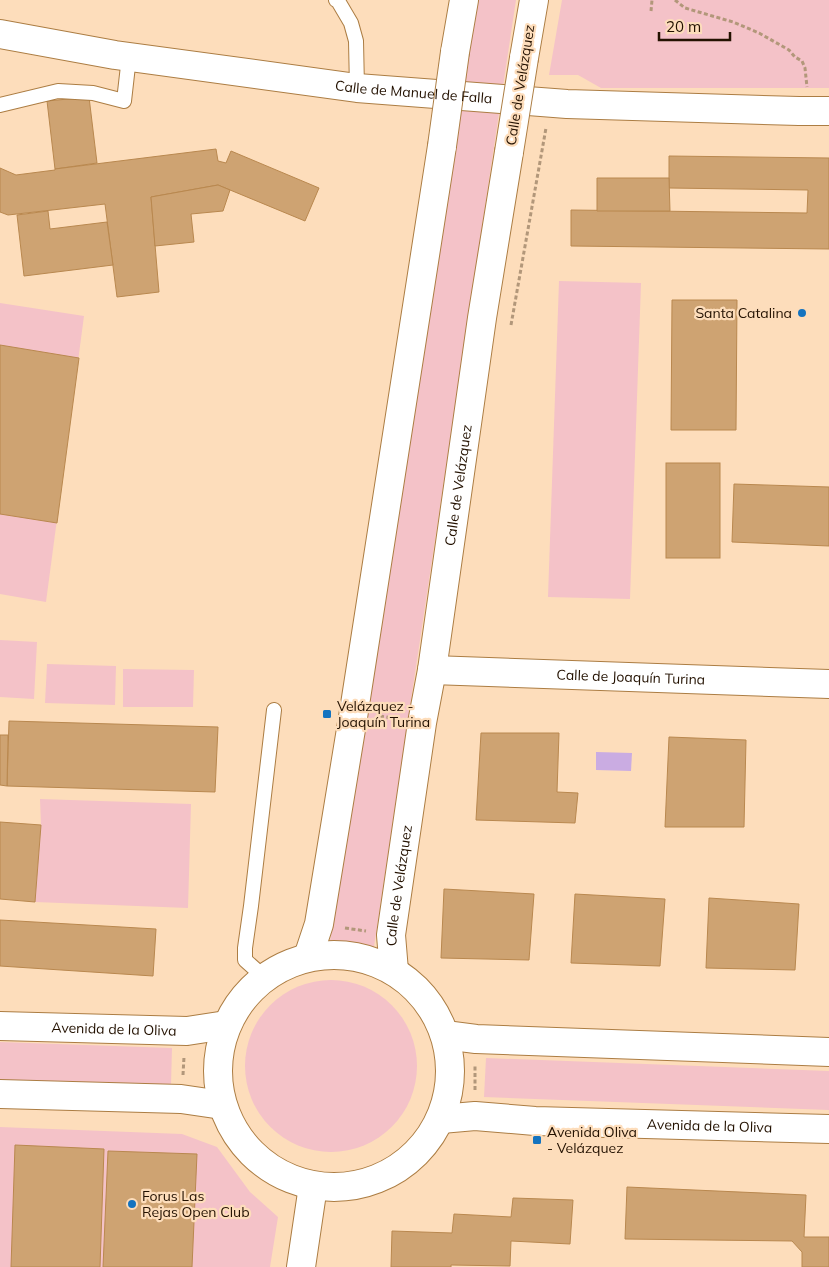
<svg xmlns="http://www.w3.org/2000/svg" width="829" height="1267" viewBox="0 0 829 1267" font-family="Mulish,sans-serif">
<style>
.green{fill:#f4c2c8}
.water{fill:#caace2}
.building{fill:#cea372;stroke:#b9884f}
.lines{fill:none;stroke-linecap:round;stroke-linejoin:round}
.service-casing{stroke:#ac7d43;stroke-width:16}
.minor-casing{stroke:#ac7d43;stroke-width:30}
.path{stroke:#b2977a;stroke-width:3;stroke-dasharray:4 2.5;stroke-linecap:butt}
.service{stroke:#fff;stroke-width:14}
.minor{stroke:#fff;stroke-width:28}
.minor-bridge-casing{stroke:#ac7d43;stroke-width:30;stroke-linecap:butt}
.minor-bridge{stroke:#fff;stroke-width:28}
.poi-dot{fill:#1473bf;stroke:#fdddbb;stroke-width:2}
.labels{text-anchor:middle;stroke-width:4.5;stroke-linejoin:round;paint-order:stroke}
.street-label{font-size:14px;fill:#231100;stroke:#fdddbb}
.poi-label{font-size:14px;fill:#231100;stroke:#fdddbb;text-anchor:start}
</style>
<rect width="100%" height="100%" fill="#fdddbb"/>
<g class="green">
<path d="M 476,0 L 516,0 L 374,947 L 330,941 Z"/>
<path d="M 562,0 L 829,0 L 829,88 L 601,88 L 578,75 L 549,75 Z"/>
<path d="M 559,281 L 641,283 L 630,599 L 548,597 Z"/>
<path d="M 0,303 L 84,316 L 46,602 L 0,594 Z"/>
<path d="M 0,640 L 37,642 L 34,699 L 0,697 Z"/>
<path d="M 47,664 L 116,666 L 115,705 L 45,703 Z"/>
<path d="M 123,669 L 194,670 L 193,707 L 123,707 Z"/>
<path d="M 40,799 L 191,804 L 188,908 L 35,902 L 41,825 Z"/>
<circle cx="331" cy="1066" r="86"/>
<path d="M 0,1042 L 172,1048 L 171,1085 L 0,1080 Z"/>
<path d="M 486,1058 L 829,1071 L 829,1110 L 484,1097 Z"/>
<path d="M 0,1127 L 182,1134 L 217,1147 L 250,1192 L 278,1217 L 270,1267 L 0,1267 Z"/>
</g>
<path class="water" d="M 596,752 L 632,753 L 631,771 L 596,770 Z"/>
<g class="building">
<path d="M 89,97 L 97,163 L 55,169 L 47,101 Z"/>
<path d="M 216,149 L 218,161 L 226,163 L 231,151 L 319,188 L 305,221 L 218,185 L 151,197 L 159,292 L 117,297 L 105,204 L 8,215 L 0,212 L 0,168 L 16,175 L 55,170 L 55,169 Z"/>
<path d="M 669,156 L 829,158 L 829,249 L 571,246 L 571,210 L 807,213 L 808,190 L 669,188 Z"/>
<path d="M 597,178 L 669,178 L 670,211 L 597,211 Z"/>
<path d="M 218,185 L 230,190 L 223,211 L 191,214 L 194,242 L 155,246 L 151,197 Z"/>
<path d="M 48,211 L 50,229 L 107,222 L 113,265 L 24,276 L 17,215 Z"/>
<path d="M 672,300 L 737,300 L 736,430 L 671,430 Z"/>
<path d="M 0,345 L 79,358 L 57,523 L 0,514 Z"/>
<rect x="666" y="463" width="54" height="95"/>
<path d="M 734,484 L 829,487 L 829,546 L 732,542 Z"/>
<path d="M 9,721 L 218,727 L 215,792 L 7,786 Z"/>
<path d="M 481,733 L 559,733 L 557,792 L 578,793 L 575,823 L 476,820 Z"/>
<path d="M 0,735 L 8,735 L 7,786 L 0,785 Z"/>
<path d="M 669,737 L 746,740 L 744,827 L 665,827 Z"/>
<path d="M 0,822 L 41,825 L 35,902 L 0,899 Z"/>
<path d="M 444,889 L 534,894 L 529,960 L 441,958 Z"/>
<path d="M 575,894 L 665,899 L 660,966 L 571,963 Z"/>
<path d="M 709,898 L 799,904 L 795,970 L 706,968 Z"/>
<path d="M 0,920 L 156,929 L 153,976 L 0,966 Z"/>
<path d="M 15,1145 L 104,1149 L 100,1267 L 11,1267 Z"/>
<path d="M 108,1151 L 197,1154 L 192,1267 L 103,1267 Z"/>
<path d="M 627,1187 L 806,1195 L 804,1237 L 829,1237 L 829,1267 L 802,1267 L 802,1252 L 792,1241 L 625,1239 Z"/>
<path d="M 513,1198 L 573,1200 L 570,1244 L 511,1241 L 510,1266 L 451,1265 L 451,1267 L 391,1267 L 392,1231 L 452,1233 L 454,1214 L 511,1217 Z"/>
</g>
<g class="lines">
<g class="service-casing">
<g id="service">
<path d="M 336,0 L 338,1 L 351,23 L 356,41 L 357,88"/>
<path d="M 0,105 L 58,91 L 93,93 L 124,101 L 129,57"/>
<path d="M 265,978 L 245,960 L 245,948 L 251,906 L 274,710"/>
</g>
</g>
<g class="minor-casing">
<g id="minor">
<path id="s1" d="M 0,34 L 115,55 L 357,88 L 567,104 L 799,111 L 829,111"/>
<path d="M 455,52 L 464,0"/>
<path d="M 524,58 L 534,0"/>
<path id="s2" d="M 432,670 L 829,684"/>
<circle cx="334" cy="1071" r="116"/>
<path d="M 308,957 L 319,924 L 354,711 L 442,146"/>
<path id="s3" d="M 394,971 L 391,935 L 422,723 L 432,670 L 482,318 L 509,152"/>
<path id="s4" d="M 0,1026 L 187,1031 L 226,1025"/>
<path d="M 445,1035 L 476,1039 L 829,1052"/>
<path d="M 0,1094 L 181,1099 L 222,1105"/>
<path id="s5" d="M 441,1119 L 475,1116 L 535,1121 L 829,1129"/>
<path d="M 301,1267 L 313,1186"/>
</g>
</g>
<g class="path">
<path d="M 675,0 L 685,8 L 733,22 L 759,33 L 789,50 L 795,57 L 802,61 L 805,68 L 807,87"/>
<path d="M 651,11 L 652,0"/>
<path d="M 511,325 L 546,128"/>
<path d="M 380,716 L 398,719"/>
<path d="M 345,928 L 366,931"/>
<path d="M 183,1075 L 184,1057"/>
<path d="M 475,1090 L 475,1064"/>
</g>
<use href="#service" class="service"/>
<use href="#minor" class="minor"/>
<g class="minor-bridge-casing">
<g id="minor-bridge">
<path d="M 442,146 L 455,52"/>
<path d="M 509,152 L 524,58"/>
</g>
</g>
<use href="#minor-bridge" class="minor-bridge"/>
</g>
<g class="poi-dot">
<circle cx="802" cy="313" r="5"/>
<rect x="322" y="709" width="10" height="10" rx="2.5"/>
<rect x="532" y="1135" width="10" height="10" rx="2.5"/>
<circle cx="132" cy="1204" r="5"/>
</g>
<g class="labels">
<g class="street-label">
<text transform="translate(520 85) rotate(-81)" y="5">Calle de Velázquez</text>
<text dy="5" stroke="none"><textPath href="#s1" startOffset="418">Calle de Manuel de Falla</textPath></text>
<text dy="5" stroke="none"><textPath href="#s3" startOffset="491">Calle de Velázquez</textPath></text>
<text dy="5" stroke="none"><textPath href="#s2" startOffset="199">Calle de Joaquín Turina</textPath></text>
<text dy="5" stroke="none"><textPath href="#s3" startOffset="86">Calle de Velázquez</textPath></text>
<text dy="5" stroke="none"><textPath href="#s4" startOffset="114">Avenida de la Oliva</textPath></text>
<text dy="5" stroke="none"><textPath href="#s5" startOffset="269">Avenida de la Oliva</textPath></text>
</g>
<g class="poi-label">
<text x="792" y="318" text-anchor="end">Santa Catalina</text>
<text x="337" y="711">Velázquez -<tspan x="337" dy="16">Joaquín Turina</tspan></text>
<text x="547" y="1137">Avenida Oliva<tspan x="547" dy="16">- Velázquez</tspan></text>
<text x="142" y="1201">Forus Las<tspan x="142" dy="16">Rejas Open Club</tspan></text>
</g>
</g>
<path d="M659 32v8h71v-8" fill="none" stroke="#231100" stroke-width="2.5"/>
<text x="666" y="32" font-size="15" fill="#231100" stroke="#fdddbb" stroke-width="4" paint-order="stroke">20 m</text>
</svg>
